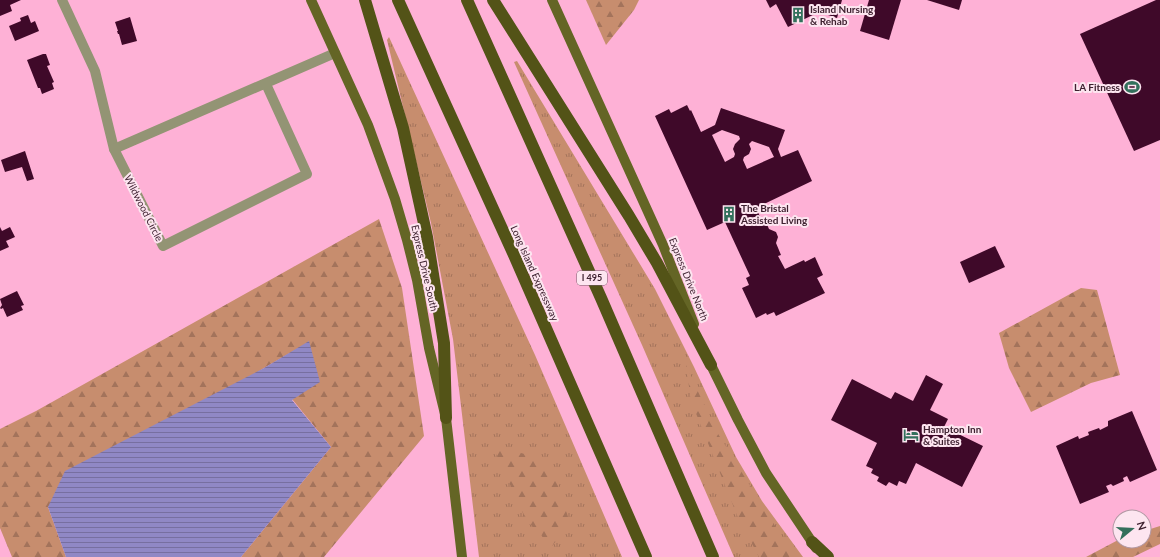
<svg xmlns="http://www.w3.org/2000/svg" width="1160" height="557" viewBox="0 0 1160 557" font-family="Lato,sans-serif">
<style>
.grass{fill:url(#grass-tufts)}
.forest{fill:url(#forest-firs)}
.water{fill:url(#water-rules)}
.building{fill:#3f0929;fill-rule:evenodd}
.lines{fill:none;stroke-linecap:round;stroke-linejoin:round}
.minor{stroke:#939474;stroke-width:10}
.major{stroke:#646525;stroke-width:10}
.highway{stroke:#535317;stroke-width:12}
.labels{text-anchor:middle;stroke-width:4;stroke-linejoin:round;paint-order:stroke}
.shield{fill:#fde5f0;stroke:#775c6a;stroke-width:1}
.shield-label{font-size:9px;font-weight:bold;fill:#3e2130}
.poi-label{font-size:10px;font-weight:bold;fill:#3e2130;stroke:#fde5f0;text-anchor:start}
.street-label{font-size:10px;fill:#3e2130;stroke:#fde5f0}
</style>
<defs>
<pattern id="grass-tufts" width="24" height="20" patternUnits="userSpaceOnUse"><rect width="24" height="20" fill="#c78d6e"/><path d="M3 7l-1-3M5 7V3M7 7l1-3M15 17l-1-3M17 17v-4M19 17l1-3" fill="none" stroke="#a3735b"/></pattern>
<pattern id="forest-firs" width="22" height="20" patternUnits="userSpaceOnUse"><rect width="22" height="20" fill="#c78d6e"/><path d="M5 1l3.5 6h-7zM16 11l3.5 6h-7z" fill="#a3735b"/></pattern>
<pattern id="water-rules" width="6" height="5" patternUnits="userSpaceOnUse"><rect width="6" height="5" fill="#9088c5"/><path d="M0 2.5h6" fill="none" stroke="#776fa0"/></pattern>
</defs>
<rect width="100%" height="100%" fill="#feb1d6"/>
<g class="grass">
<path d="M 389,37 L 535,355 L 622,557 L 479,557 L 453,339 L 431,223 L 387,40 Z"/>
<path d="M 517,61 L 655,289 L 694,367 L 736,457 L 762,501 L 803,557 L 734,557 L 642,345 L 514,62 Z"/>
</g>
<g class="forest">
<path d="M 586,0 L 639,0 L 634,10 L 606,45 Z"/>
<path d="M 379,219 L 402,288 L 424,436 L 324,557 L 241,557 L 331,447 L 292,399 L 309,342 L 264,368 L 48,507 L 66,557 L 12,557 L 0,528 L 0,429 L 36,411 Z"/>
<path d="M 1081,288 L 1097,290 L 1120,375 L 1091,383 L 1031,412 L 1009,368 L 999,333 Z"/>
<path d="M 686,365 L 715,429 L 780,534 L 796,557 L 759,557 L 737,515 L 691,401 Z"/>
<path d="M 494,449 L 533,455 L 555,473 L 570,524 L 552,546 L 526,520 Z"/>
<path d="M 1160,526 L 1160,544 L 1133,557 L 1086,557 L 1120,539 L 1120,541 L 1144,541 L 1144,531 Z"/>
</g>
<path class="water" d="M 309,341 L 320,382 L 292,400 L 331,447 L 241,557 L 66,557 L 48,507 L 65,471 L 264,368 Z"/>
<g class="building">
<path d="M 0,0 L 21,0 L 10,5 L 12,11 L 0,16 Z"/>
<path d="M 766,0 L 842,0 L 837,18 L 819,12 L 788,27 L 776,4 L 770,8 Z"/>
<path d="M 869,0 L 901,0 L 889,40 L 860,31 Z"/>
<path d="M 927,0 L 962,0 L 959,10 Z"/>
<path d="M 1156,0 L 1160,0 L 1160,140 L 1134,151 L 1080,34 Z"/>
<path d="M 28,15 L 31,23 L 35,21 L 39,31 L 15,41 L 9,26 L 21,21 L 20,18 Z"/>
<path d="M 130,17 L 137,41 L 122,45 L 119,34 L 118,34 L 117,31 L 118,31 L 115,22 Z"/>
<path d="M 43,54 L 46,54 L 50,65 L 47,66 L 54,82 L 52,83 L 54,89 L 42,94 L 40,88 L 38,88 L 27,60 Z"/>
<path d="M 687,105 L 690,111 L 691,110 L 701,132 L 715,125 L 721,108 L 785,130 L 778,149 L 781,157 L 798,150 L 812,181 L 756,208 L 762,221 L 765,220 L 769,229 L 776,232 L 778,237 L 776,243 L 781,255 L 778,256 L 785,269 L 804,260 L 805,262 L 815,257 L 823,275 L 817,278 L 825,293 L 776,316 L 774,312 L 767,315 L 766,313 L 756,318 L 742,288 L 749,285 L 746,278 L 750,276 L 725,222 L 707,230 L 655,116 L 669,109 L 671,113 ZM 722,130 L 739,136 L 740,139 L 735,144 L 733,149 L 735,154 L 734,157 L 725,162 L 712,135 ZM 752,141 L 769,147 L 774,157 L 747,169 L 743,160 L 744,157 L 749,154 L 751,149 L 749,144 Z"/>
<path d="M 25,151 L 34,179 L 27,181 L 22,167 L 5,172 L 1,160 Z"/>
<path d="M 0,227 L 2,231 L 10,227 L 15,237 L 6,241 L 9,247 L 0,251 Z"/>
<path d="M 995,246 L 1005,267 L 969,283 L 960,262 Z"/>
<path d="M 17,291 L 24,305 L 21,306 L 23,310 L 7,317 L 3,308 L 1,309 L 0,308 L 2,305 L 0,299 Z"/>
<path d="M 926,375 L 943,384 L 930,410 L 948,419 L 944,427 L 983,446 L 962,487 L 916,463 L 906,484 L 899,481 L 897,486 L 889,482 L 886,486 L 877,481 L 879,477 L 871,473 L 873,469 L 866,466 L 877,443 L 831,420 L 852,379 L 891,399 L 895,392 L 913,401 Z"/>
<path d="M 1132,411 L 1157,470 L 1130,482 L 1127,476 L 1123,478 L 1124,481 L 1113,486 L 1111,484 L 1106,486 L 1109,492 L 1080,504 L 1056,446 L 1078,436 L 1079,439 L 1089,435 L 1088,432 L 1099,428 L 1100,430 L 1108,426 L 1108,421 Z"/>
</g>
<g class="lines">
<g class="minor">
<path d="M 62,0 L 95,71 L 114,149"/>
<path d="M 266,84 L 307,174 L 163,246 L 114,149 L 335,53"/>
</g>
<g class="major">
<path d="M 311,0 L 368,125 L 395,199 L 407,240 L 417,280 L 429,348 L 446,418 L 462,557"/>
<path d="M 552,0 L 663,245 L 694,324"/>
<path d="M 708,359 L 738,420 L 766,473 L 816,548"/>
</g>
<g class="highway">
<path d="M 365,0 L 403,128 L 427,237 L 444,343 L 446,418"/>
<path d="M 398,0 L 514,255 L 646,557"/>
<path d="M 467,0 L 601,298 L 713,557"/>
<path d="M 493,0 L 629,216 L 657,263 L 711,365"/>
<path d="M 812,542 L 828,557"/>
</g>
</g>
<defs>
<g id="building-bare" transform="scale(1.2)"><path d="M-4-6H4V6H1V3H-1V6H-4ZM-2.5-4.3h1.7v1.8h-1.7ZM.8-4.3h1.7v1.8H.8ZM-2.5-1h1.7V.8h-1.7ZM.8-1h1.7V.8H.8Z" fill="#33705c" stroke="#fde5f0" stroke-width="2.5" paint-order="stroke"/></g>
<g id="stadium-bare" transform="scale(1.2)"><path d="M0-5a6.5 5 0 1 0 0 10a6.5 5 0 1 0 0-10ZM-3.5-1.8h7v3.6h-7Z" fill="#33705c" stroke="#fde5f0" stroke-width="2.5" paint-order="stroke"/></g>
<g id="hotel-bare" transform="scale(1.2)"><path d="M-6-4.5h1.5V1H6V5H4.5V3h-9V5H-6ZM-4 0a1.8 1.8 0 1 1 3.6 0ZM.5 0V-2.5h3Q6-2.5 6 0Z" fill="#33705c" stroke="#fde5f0" stroke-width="2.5" paint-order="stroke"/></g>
</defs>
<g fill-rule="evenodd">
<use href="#building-bare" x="798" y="15"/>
<use href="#stadium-bare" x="1132" y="87"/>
<use href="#building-bare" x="729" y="214"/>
<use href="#hotel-bare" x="911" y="435"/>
</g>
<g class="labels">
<rect class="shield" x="577" y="271" width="30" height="14" rx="3"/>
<g class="shield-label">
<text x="592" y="281">I 495</text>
</g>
<g class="poi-label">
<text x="810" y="13">Island Nursing<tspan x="810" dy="12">&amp; Rehab</tspan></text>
<text x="1120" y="91" text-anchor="end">LA Fitness</text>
<text x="741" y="212">The Bristal<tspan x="741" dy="12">Assisted Living</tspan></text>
<text x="923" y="433">Hampton Inn<tspan x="923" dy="12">&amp; Suites</tspan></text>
</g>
<g class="street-label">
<text transform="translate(144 208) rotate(63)" y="4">Wildwood Circle</text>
<text transform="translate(425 268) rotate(77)" y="4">Express Drive South</text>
<text transform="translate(535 273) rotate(66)" y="4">Long Island Expressway</text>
<text transform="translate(689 279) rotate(68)" y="4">Express Drive North</text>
</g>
</g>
<g transform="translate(1132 529) rotate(72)"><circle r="19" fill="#fde5f0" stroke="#b197a3"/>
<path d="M0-3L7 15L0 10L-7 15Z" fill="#33705c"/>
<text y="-6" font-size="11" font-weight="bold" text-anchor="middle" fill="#3e2130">N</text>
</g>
</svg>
